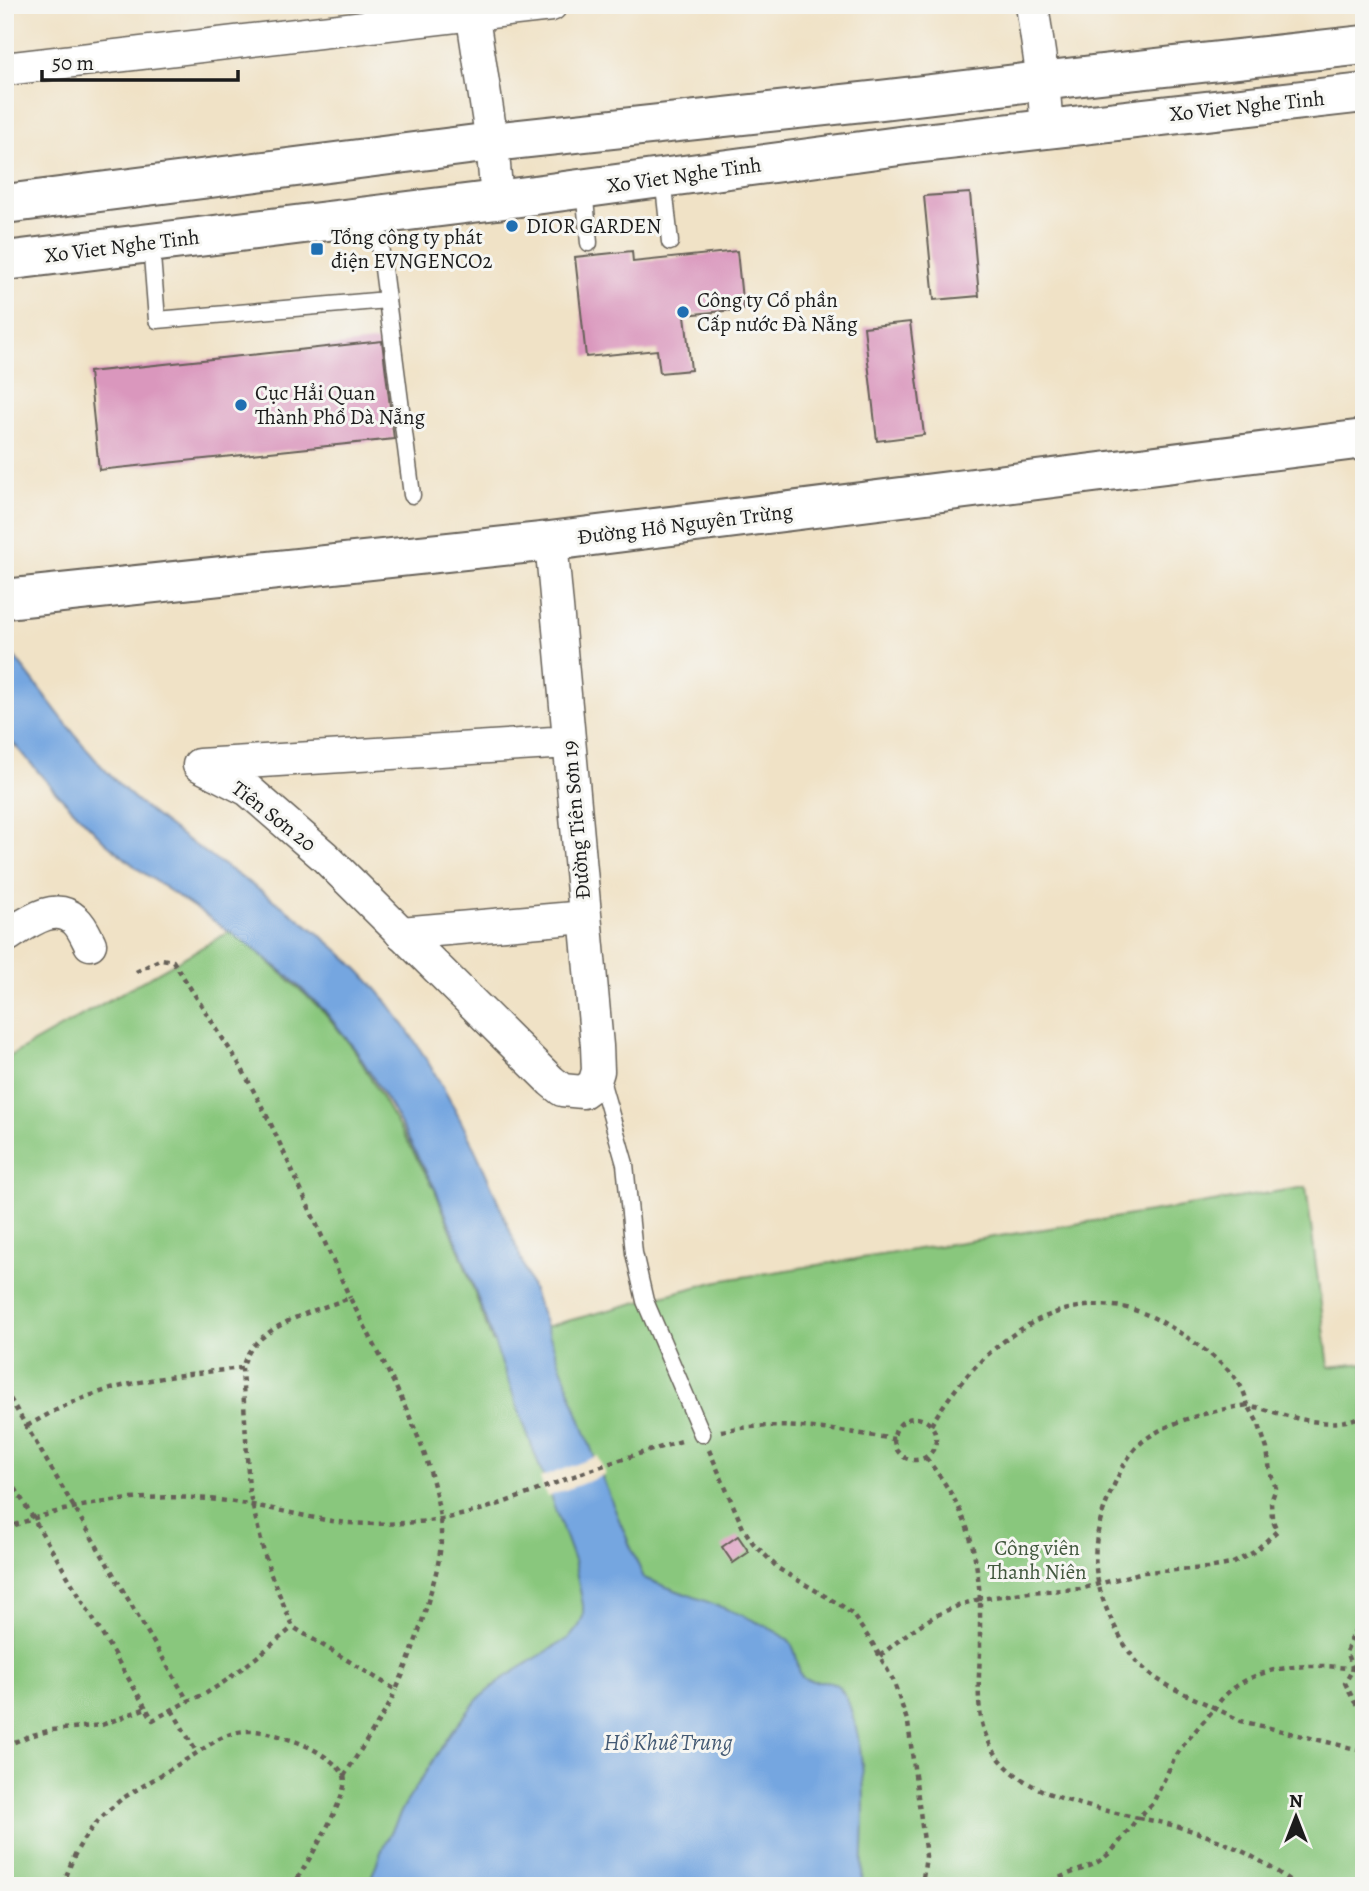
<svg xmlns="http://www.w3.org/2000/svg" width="1369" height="1891" viewBox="0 0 1369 1891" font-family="Alegreya,serif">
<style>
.green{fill:#89c77d;stroke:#52724c;stroke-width:2}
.water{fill:#75a6e0;stroke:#48617e;stroke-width:2}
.pier{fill:#f0e2c6}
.building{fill:#da97bd}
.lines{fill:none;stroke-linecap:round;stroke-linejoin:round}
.service-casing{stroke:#666158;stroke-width:19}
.minor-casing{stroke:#666158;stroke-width:35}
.tertiary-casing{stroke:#666158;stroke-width:42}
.primary-casing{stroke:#666158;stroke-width:42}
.path{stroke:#666158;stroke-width:4.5;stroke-dasharray:5 5;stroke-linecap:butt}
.service{stroke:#fff;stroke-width:16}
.minor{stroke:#fff;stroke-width:32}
.tertiary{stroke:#fff;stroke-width:38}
.primary{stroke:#fff;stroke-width:38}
.poi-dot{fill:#1f6fb2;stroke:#f6f6f2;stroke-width:2.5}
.labels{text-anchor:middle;stroke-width:6;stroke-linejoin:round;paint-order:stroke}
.street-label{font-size:21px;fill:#1c1c1c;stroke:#f6f6f2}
.poi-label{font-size:21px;fill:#1c1c1c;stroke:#f6f6f2;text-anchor:start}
.park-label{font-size:21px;fill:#42583e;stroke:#f6f6f2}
.water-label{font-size:23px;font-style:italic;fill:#445a74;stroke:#f6f6f2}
</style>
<rect width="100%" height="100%" fill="#f6f6f2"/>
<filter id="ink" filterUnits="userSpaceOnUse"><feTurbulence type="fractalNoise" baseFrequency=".0143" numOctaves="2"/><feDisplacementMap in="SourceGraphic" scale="14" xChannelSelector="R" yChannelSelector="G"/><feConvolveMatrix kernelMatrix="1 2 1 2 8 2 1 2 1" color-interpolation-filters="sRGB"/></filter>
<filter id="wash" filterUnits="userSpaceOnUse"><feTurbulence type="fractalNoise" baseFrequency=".00686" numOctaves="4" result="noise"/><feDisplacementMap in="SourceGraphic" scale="28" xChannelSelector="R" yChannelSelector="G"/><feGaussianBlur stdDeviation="1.57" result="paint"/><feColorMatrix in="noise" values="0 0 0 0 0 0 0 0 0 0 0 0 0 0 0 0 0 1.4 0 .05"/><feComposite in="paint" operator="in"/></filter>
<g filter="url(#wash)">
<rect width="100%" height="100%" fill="#f0e2c6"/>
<path class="green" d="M 229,932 L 249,945 L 287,978 L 324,1012 L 355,1051 L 434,1188 L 460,1253 L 492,1341 L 718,1281 L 1306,1187 L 1329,1367 L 1364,1363 L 1364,1886 L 5,1886 L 5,1059 Z"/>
<path class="water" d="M 5,645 C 48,697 85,756 136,800 C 220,872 326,919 393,1010 C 465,1107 508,1221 549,1334 C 569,1387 587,1440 608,1492 C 619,1521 632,1550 644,1578 C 682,1594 722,1605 759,1623 C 767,1627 776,1631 783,1636 C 801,1648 795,1671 803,1678 C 813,1685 828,1676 839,1687 C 847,1695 851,1709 854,1720 C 869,1774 863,1831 862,1886 L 368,1886 L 381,1852 L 404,1806 L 452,1731 L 479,1698 L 502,1679 L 570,1637 L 579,1626 L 583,1616 L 583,1605 L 574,1561 L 461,1252 L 435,1188 L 391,1107 L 356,1050 L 325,1011 L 289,977 L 249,945 L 138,869 L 104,841 L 56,792 L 5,734 Z"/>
<path class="pier" d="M 598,1456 L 605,1475 L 547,1497 L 540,1478 Z"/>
<g id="blocks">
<g class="building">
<path d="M 970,193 L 979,296 L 934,300 L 924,196 Z"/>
<path d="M 632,251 L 633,262 L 737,251 L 743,309 L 685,315 L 691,370 L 660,373 L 657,350 L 586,357 L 575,257 Z"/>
<path d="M 910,322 L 924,435 L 877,441 L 864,327 Z"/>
<path d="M 382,341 L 394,439 L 99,470 L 89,372 Z"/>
<path d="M 738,1536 L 749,1552 L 733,1563 L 722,1547 Z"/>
</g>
</g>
</g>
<g filter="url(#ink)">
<use href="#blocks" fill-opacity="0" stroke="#666158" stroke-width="2"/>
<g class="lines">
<g class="service-casing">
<g id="service">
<path d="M 663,177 L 670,242"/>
<path d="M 584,188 L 589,243"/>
<path d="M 376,214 L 412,495"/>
<path d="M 151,243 L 157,320 L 387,300"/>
<path d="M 599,1073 L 625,1164 L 634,1253 L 645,1301 L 702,1434"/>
</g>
</g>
<g class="minor-casing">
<g id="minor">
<path d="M 471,5 L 492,142 L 497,200"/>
<path d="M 1032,5 L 1043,80 L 1047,128"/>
<path d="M 5,69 L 551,5"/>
<path d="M 551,541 L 597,1046 L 598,1071 L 594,1084 L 583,1092 L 562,1090 L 551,1081 L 324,856 L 248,790 L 199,765 L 569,742"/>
<path d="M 401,933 L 585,917"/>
<path d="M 5,937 C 25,925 54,900 75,920 C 82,926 86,936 90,944"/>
</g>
</g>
<g class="tertiary-casing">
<path id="tertiary" d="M 5,599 L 551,541 L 1364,439"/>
</g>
<g class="primary-casing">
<g id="primary">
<path d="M 5,204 L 492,142 L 881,100 L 1092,75 L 1364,45"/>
<path d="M 5,261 L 497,200 L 914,144 L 1364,93"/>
</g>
</g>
<g class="path">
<path d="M 136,972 L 161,959 L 173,961 L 241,1067 L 270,1122 L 350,1298"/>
<path d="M 5,1390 L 188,1701"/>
<circle cx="915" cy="1439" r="21"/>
<path d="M 931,1425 C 971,1358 1045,1288 1131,1309 C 1152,1315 1170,1326 1188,1338 C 1206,1351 1228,1366 1240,1385 C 1244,1391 1246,1399 1248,1405 C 1285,1414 1327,1433 1364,1415"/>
<path d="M 27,1426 C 45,1416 62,1406 81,1399 C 132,1379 188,1374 242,1368 C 245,1359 249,1350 255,1344 C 280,1319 319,1309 350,1298 C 385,1367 437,1453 441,1531 C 442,1553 436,1574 430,1594 C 421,1627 410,1659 396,1690 L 293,1627 L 272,1577 L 264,1553 L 249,1491 L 242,1368"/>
<path d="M 721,1431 C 778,1420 837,1430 894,1439"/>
<path d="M 709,1450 L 743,1528 L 753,1543 L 779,1569 L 842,1606 L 852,1614 L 873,1644 L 893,1680 L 908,1723 L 926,1856 L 922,1886"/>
<path d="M 926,1458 C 963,1504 976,1539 980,1599 L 1029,1592 L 1080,1589 L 1143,1572 L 1208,1568 L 1231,1564 L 1254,1552 L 1277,1531 L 1272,1518 L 1271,1502 L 1276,1488 L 1270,1472 L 1267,1449 L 1259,1425 L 1248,1405 C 1215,1410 1170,1420 1143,1441 C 1129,1453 1122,1468 1114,1485 C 1090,1537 1088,1575 1115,1627 C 1122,1641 1130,1655 1141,1666 C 1161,1686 1191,1696 1215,1708 L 1184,1744 L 1174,1759 L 1153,1803 L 1138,1818 C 1198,1828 1249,1849 1297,1886"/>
<path d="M 5,1471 L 146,1708"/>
<path d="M 5,1529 C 71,1502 148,1492 218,1500 C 259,1504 298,1516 338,1522 C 364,1525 391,1524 417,1522 C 472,1518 524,1495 574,1476 C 611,1462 648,1451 685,1440"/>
<path d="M 1356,1628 L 1346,1652 L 1353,1669 L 1345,1683 L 1354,1701 L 1364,1714"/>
<path d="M 880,1656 C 914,1627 936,1611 980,1599 C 980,1617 980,1634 980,1652 C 979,1678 976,1708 985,1733 C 1007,1794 1083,1805 1138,1818 C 1126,1832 1116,1850 1101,1860 C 1084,1871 1062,1873 1046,1886"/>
<path d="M 1364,1671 C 1316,1661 1244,1662 1215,1708 L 1241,1721 L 1364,1751"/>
<path d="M 172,1710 L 197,1753"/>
<path d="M 5,1746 L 29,1736 L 52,1730 L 102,1725 L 146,1708 L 153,1720 L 188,1701 L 205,1694 L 224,1682 L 257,1657 L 293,1627"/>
<path d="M 344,1776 L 388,1707 L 396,1690"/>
<path d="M 64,1886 C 73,1847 93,1822 123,1798 C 146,1784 169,1770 192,1756 C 205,1748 219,1737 234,1733 C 255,1727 277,1735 297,1742 C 311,1747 337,1761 344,1776 C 351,1793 304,1868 293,1886"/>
</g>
<use href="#service" class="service"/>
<use href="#minor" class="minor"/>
<use href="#tertiary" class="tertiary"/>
<use href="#primary" class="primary"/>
</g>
</g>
<g class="poi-dot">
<circle cx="512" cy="226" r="7"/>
<rect x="310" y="242" width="14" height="14" rx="3.5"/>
<circle cx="683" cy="312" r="7"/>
<circle cx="241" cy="405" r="7"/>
</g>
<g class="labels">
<g class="street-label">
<text transform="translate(1247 106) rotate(-6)" y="7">Xo Viet Nghe Tinh</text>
<text transform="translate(684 175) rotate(-8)" y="7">Xo Viet Nghe Tinh</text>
<text transform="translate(122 246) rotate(-7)" y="7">Xo Viet Nghe Tinh</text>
<text transform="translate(685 524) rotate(-7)" y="7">Đường Hồ Nguyên Trừng</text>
<text transform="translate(274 816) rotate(38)" y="7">Tiên Sơn 20</text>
<text transform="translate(576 820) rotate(-95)" y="7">Đường Tiên Sơn 19</text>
</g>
<g class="poi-label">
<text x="526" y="233">DIOR GARDEN</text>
<text x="331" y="244">Tổng công ty phát<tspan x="331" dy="24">điện EVNGENCO2</tspan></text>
<text x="697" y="307">Công ty Cổ phần<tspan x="697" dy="24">Cấp nước Đà Nẵng</tspan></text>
<text x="255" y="400">Cục Hẳi Quan<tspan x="255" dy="24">Thành Phổ Dà Nẵng</tspan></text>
</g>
<g class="park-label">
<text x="1037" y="1555">Công viên<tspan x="1037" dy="24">Thanh Niên</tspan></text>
</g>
<g class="water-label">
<text x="668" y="1750">Hồ Khuê Trung</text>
</g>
</g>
<rect width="1369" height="1891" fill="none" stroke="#f6f6f2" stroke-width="28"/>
<g transform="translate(1296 1817)" stroke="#f6f6f2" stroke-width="5" paint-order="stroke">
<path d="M0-5L12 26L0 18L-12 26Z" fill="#1c1c1c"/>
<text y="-10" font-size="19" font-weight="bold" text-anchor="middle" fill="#1c1c1c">N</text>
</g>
<path d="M42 70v10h196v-10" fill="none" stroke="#1c1c1c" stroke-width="3.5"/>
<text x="52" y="70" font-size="21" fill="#1c1c1c" stroke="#f6f6f2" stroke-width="5" paint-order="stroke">50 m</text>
</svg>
